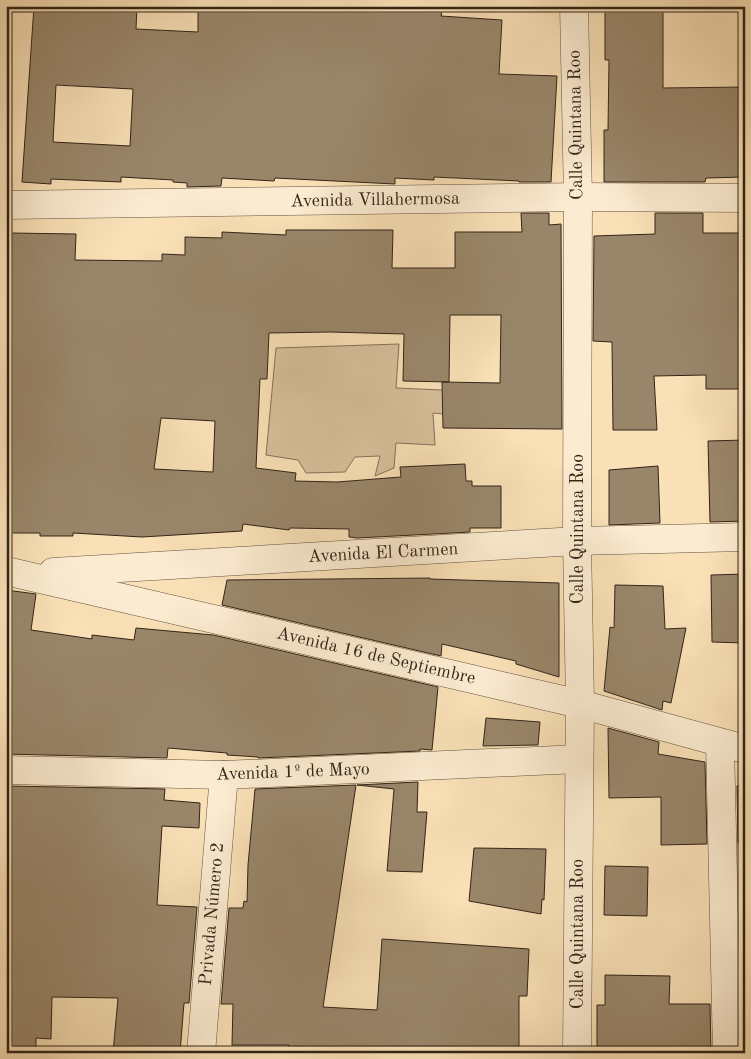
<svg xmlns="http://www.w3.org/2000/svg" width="751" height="1059" viewBox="0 0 751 1059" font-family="'Old Standard TT',serif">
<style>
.green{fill:#d7c09b;stroke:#84725a}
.building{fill:#99866a;stroke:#322418;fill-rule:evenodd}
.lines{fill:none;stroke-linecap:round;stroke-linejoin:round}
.street-casing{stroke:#645340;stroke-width:29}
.street{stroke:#fbebd0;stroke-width:28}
.labels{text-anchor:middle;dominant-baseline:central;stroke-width:5;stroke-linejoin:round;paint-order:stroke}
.street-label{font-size:18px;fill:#322418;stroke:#fbebd0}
</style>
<rect width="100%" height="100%" fill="#f9e0b6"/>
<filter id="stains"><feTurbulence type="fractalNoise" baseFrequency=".004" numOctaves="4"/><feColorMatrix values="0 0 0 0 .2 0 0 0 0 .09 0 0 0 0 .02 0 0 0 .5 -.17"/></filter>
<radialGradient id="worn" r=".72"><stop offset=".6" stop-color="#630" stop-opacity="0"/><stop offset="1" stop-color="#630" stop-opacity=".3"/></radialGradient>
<path class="green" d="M399,344L396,388L466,391L465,416L433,413L435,445L396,443L394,468L375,476L380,456L355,457L345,472L306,473L298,460L266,455L276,348Z"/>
<g class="building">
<path d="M34,6H137L136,29L198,32V6H443L441,16L502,20L499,74L557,76L551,182H519V181L434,177V180L395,178V184L275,178L274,181L222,178L221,186L187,187V183L173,182V180L121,177V182L51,179V184L22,182ZM56,85L133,89L130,146L53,142Z"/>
<path d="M605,6H663V88L745,87V177L706,178L705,182H604V130H608L609,60H605Z"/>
<path d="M521,213H549V225L561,224L562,429L443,428L442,382L500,383L501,315H450L449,382L403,381L404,334L330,332L269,333L267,379H260L256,468L296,473L295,481L337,482L401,477L400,467L465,464L466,481H472V486H501V528H470V532L357,538L349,537V529L290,528L289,530L243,524L242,531L142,537L73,533V536H40V533H6V331H11L12,233L76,234L75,260L162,261V254L185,255V237L222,238V232L286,235V230H393L392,268H455V232H522ZM161,418L215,421L213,472L154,469Z"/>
<path d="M655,213H703V233H745V389H706V375L654,376L657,430H613L612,342L593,341L594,236L655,234Z"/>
<path d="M745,440V521L710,522L708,441Z"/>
<path d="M658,466L660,523L609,525V470Z"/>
<path d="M745,574V643L712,642L711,575Z"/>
<path d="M430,578V579L559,583V677L516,664V661L442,644L441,656L222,605L227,580Z"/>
<path d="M615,585L663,586L665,629L686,628L671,703L663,701L662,710L604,691L610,627L614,628Z"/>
<path d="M6,590L36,594L31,630L92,639V635L134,640L136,628L213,635L438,687L432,750L420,749V751L258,758V757L227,755V753L168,748L167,758L6,754Z"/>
<path d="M486,718L540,722L538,745L483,746Z"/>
<path d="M608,728L659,742L658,754L705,762L707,844L661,845V797L609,798Z"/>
<path d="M418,782L417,812H427L422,872L387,871L394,789L357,785Z"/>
<path d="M356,785L323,1007L377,1010L382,939L529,949L527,996H519V1053H289V1045H232L233,1004H221L229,908H243L244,901L247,902L248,865L255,789Z"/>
<path d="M745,785V843H738L737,786Z"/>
<path d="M6,786L165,789L164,800L200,803L199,828L162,826L157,905L197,907L189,1003H184L180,1053H113L118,998L52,997L51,1039L36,1038V1053H6Z"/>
<path d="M474,848L546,849L544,900L542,899L541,914L469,901Z"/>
<path d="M605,866L648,867L647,916L604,915Z"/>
<path d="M605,975L670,976L669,1004H710L711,1053H597V1005H605Z"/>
<path d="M745,1003V1053H743L742,1004Z"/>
</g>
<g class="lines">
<g class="street-casing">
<g id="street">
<path d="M574,6L578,197L577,541L580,704L577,1053"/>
<path d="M6,205L578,197L745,198"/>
<path d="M6,571L580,704L745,749"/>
<path d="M53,572L577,541L745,537"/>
<path d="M720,743L727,1053"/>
<path d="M6,770L224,775L579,759"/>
<path d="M201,1053L224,775"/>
</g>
</g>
<use href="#street" class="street"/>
</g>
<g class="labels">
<g class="street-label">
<text transform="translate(576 125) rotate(-91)">Calle Quintana Roo</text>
<text transform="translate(375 200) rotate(-1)">Avenida Villahermosa</text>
<text transform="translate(578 529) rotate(-90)">Calle Quintana Roo</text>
<text transform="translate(383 553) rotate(-3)">Avenida El Carmen</text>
<text transform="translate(376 656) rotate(13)">Avenida 16 de Septiembre</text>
<text transform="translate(293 772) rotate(-2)">Avenida 1º de Mayo</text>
<text transform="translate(212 914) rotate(-85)">Privada Número 2</text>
<text transform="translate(578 934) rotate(-90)">Calle Quintana Roo</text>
</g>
</g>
<rect width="751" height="1059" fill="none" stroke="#f9e0b6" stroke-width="25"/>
<rect x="8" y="8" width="736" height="1044" fill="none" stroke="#322418" stroke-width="2.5"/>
<rect x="12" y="12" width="726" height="1034" fill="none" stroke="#322418"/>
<rect width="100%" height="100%" filter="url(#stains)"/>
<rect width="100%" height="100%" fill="url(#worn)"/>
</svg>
